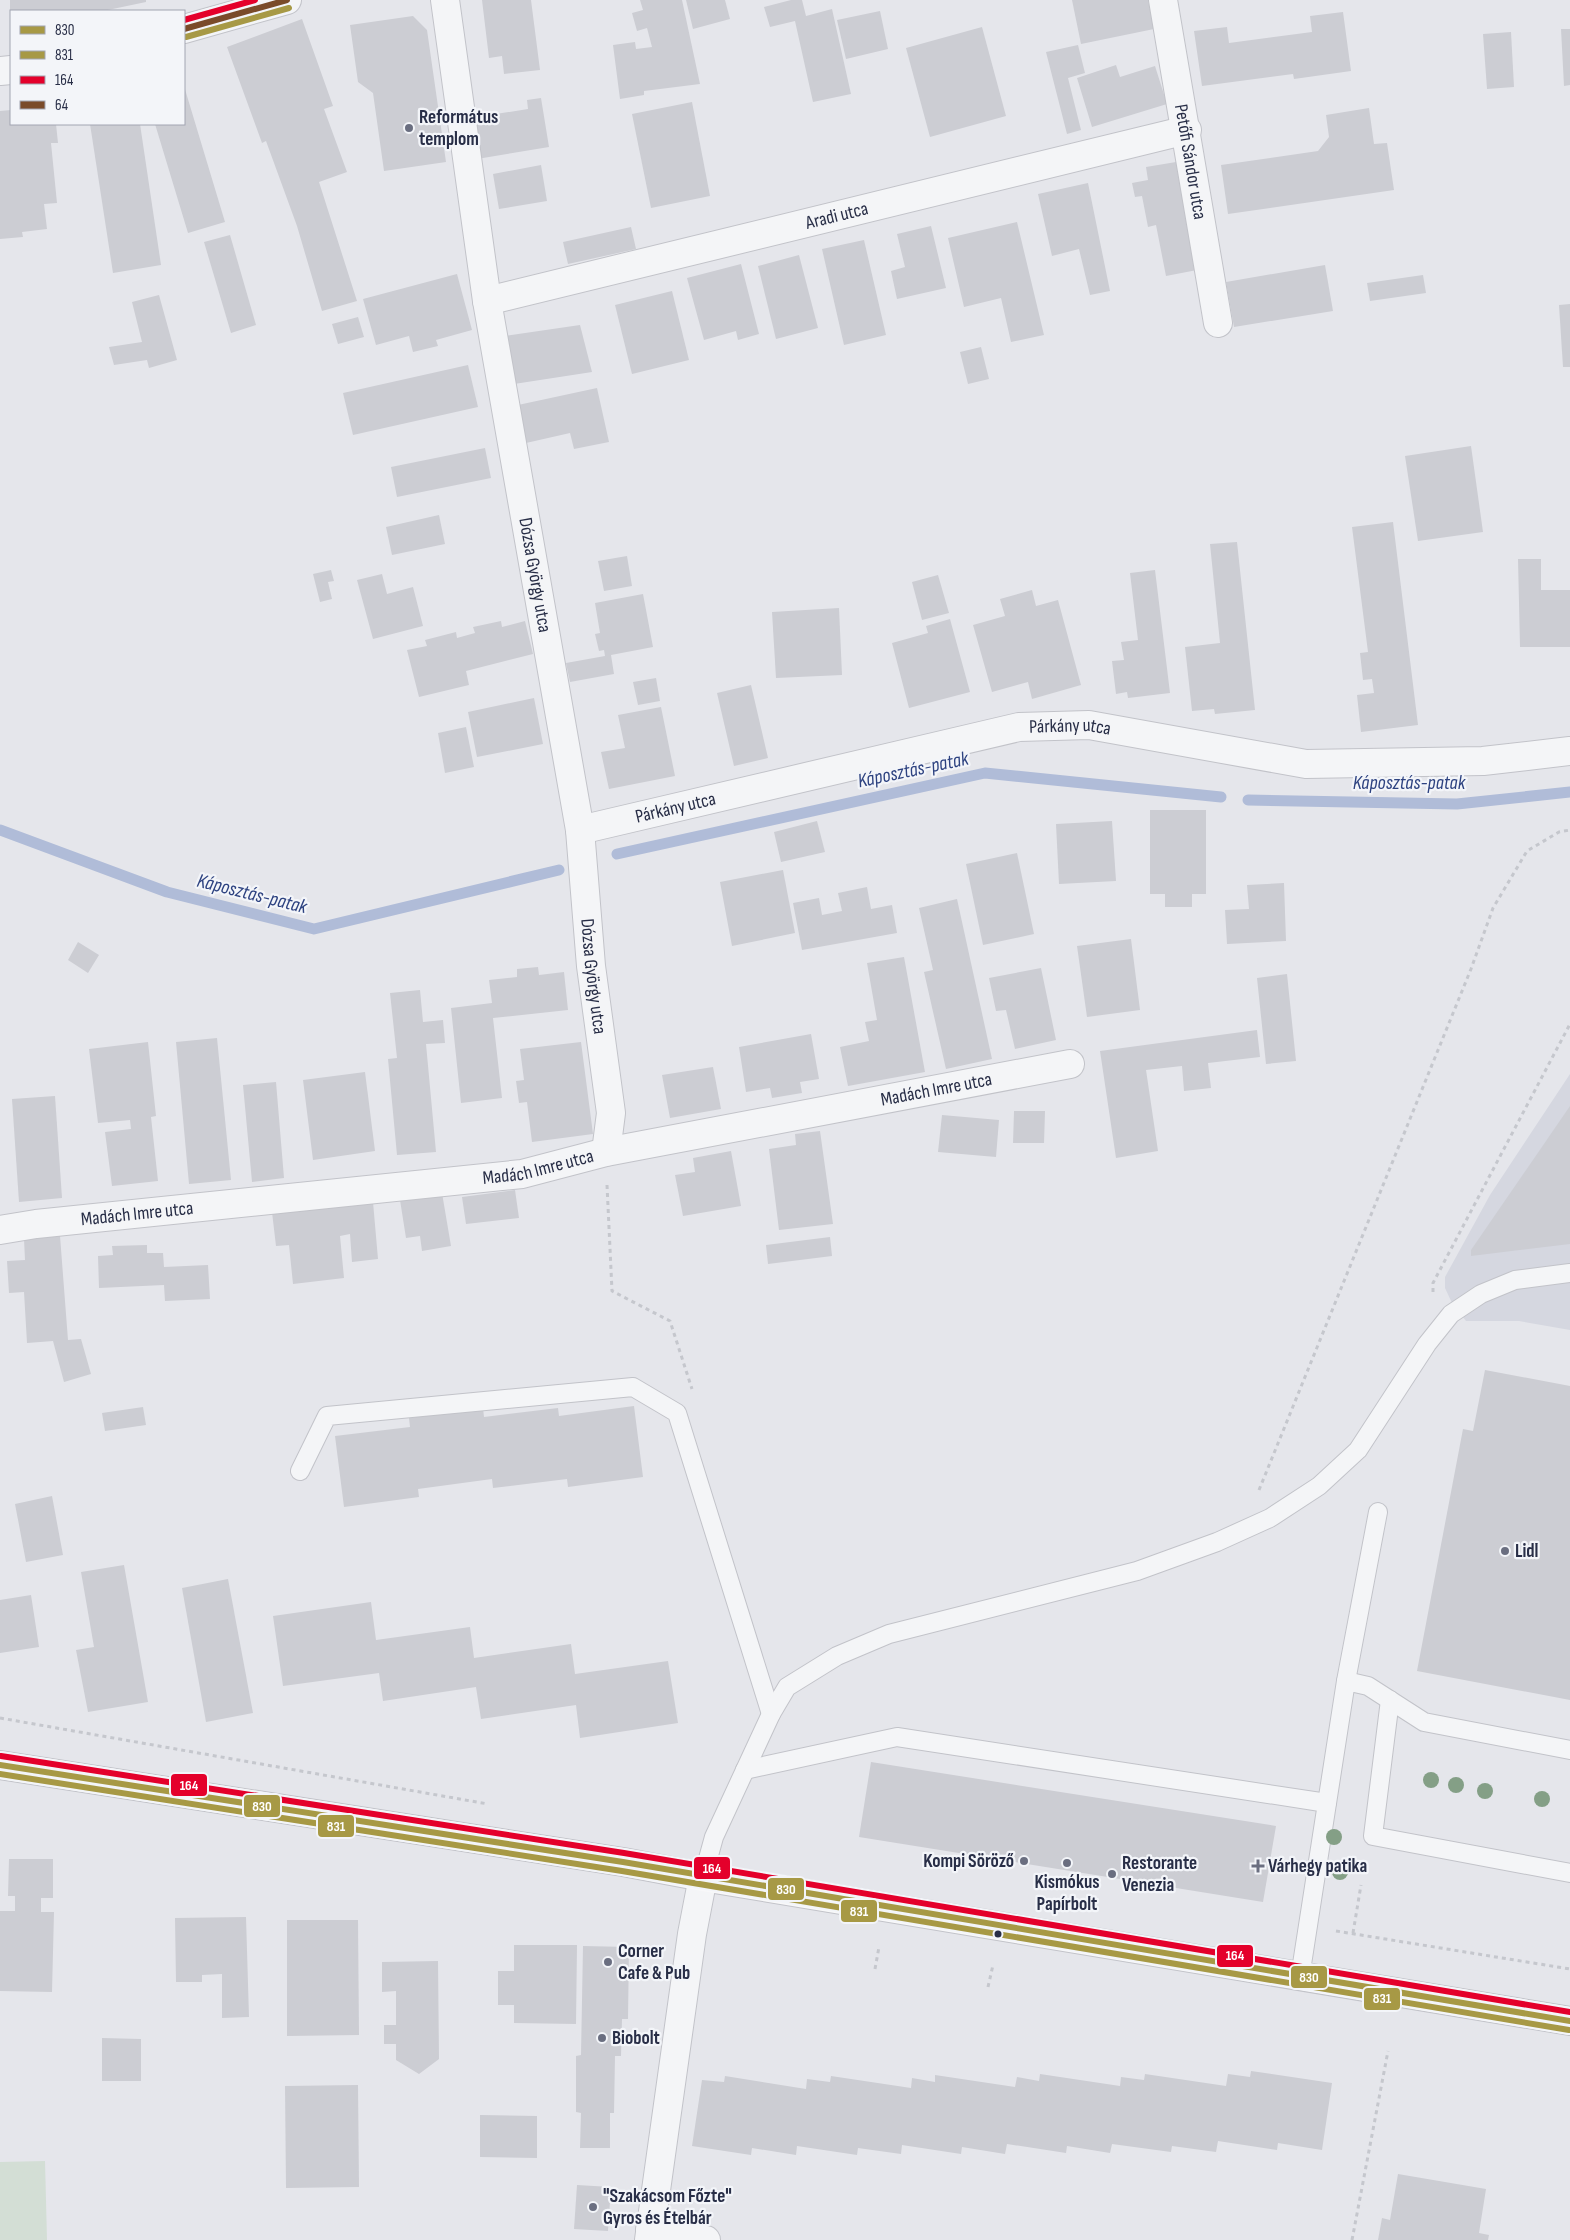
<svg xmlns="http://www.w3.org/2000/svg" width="1570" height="2240" viewBox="0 0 1570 2240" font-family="'Sofia Sans Condensed',sans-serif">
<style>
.built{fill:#d5d7e0}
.green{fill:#d3ded5}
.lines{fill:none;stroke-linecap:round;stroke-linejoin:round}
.stream{stroke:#b0bcd8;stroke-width:11}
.building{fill:#cccdd3}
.service-casing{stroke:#c2c3c9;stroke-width:20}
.minor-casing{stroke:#c2c3c9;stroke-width:30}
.secondary-casing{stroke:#c2c3c9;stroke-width:30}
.path{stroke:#c5c7cd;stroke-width:3;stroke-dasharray:4 4;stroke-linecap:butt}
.service{stroke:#f4f5f7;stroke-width:18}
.minor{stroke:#f4f5f7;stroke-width:28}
.secondary{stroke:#f8f8f9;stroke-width:28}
.bus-1-casing{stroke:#f3f5f9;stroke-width:10}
.bus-2-casing{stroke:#f3f5f9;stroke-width:10}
.bus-3-casing{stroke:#f3f5f9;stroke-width:10}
.bus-4-casing{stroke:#f3f5f9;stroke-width:10}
.bus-1{stroke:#a79945;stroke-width:6}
.bus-2{stroke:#a79945;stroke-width:6}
.bus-3{stroke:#e4002b;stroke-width:6}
.bus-4{stroke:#7a4b2a;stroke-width:6}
.tree{fill:#849f86}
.poi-dot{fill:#6a6e80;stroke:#f3f5f9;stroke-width:2}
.bus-dot{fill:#282e47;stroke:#f3f5f9;stroke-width:2}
.labels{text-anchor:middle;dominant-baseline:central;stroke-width:4.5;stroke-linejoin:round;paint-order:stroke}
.poi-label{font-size:19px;font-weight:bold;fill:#282e47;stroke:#f3f5f9;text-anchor:start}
.street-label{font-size:19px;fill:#282e47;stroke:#f3f5f9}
.water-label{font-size:20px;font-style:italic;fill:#2d4280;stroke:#f3f5f9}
.line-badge{stroke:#f3f5f9;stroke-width:2}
.badge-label{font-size:14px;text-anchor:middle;font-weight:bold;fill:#fff}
</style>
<rect width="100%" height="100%" fill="#e5e6eb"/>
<path class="built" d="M1570,1074V1330L1519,1321H1466L1452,1303L1445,1288V1277L1490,1195Z"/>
<path class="green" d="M45,2161L47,2240H0V2162Z"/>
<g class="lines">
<g class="stream">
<path d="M1248,800L1457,804L1570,792"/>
<path d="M0,830L167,892L314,929L559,870"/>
<path d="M617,854L985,773L1221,797"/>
</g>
</g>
<g class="building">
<path d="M10,0H146V2L103,11H10Z"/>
<path d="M482,0H531L540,70L504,74L502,56L489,58Z"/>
<path d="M640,0H682L700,84L644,91V95L620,99L613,45L635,42L636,49L652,47L647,28L637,31L632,13L643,10Z"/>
<path d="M686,0H725L730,19L693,29Z"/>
<path d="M791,0H802L806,16L832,9L851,94L813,102L795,21L770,27L764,7Z"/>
<path d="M1072,0H1148L1154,29L1081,44Z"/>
<path d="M880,11L888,49L846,59L837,20Z"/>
<path d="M1343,12L1351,71L1294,79L1293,74L1202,86L1194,31L1227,27L1229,43L1312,32L1310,16Z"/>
<path d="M413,16L427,30L446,162L384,171L373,93L358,82L350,25Z"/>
<path d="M302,19L333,106L324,109L347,172L319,182L357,301L322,311L297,226L266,141L262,143L227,47Z"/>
<path d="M982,27L1006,116L930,137L906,48Z"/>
<path d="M1561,29H1570V85L1564,86Z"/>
<path d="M1511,32L1514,87L1487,89L1483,34Z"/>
<path d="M1078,45L1085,73L1068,78L1081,130L1067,134L1046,52Z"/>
<path d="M1116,65L1120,77L1155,66L1167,104L1092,127L1077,78Z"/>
<path d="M184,86L225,222L188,233L155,124H184Z"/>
<path d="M541,98L549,147L471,160L464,119L528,109L527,100Z"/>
<path d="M692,102L710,196L651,208L632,114Z"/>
<path d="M1369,108L1374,144L1387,143L1394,190L1228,214L1221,165L1318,151L1329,137L1326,115Z"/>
<path d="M11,110V124H56L58,143H51L57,203L44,204L47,229L22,232L23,237L0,239V111Z"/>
<path d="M90,124H140L161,265L113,273Z"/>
<path d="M1176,162L1197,270L1166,276L1156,225L1148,227L1142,196L1135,197L1132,183L1148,180L1146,167Z"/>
<path d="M541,165L547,201L499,209L493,174Z"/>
<path d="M1088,183L1110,291L1090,295L1079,249L1052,256L1038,194Z"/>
<path d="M1017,222L1044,335L1011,342L1001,298L964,307L948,238Z"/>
<path d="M931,226L946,288L897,299L891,271L905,267L897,234Z"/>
<path d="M631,227L636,249L568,264L563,242Z"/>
<path d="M230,235L256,325L231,333L204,242Z"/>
<path d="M864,240L886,335L844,345L822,249Z"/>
<path d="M799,255L818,328L776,339L758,266Z"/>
<path d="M741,264L759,334L738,340L736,331L704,340L687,278Z"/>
<path d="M1325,265L1333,311L1234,327L1226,282Z"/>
<path d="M457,274L472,330L436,340L438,346L413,352L409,336L376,345L363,299Z"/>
<path d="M1423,275L1426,293L1370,301L1367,283Z"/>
<path d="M672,291L689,360L632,374L615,305Z"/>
<path d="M159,295L177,360L149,368L147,360L114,365L109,347L142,342L132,302Z"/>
<path d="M1570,304V367H1563L1559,305Z"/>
<path d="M358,317L364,337L338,344L332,324Z"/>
<path d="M580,325L592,372L514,384L504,336Z"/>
<path d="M981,347L989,379L968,384L960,352Z"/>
<path d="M468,365L478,407L353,435L343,393Z"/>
<path d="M597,388L609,442L574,449L570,433L526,443L518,405Z"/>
<path d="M1471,446L1483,532L1418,541L1405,456Z"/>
<path d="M485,448L491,478L397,497L391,467Z"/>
<path d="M439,515L445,544L392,555L386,527Z"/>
<path d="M1393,522L1418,725L1361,732L1357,695L1374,693L1372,679L1363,680L1360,653L1368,652L1352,527Z"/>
<path d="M1237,542L1255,710L1215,714L1214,709L1192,711L1185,647L1220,643L1210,544Z"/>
<path d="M627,556L632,586L604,591L598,561Z"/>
<path d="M1518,559H1541V590H1570V647H1520Z"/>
<path d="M331,570L334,581L328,582L332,599L320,602L313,574Z"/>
<path d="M1155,570L1170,693L1128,698L1127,692L1116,694L1112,661L1124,660L1121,642L1138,640L1130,573Z"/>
<path d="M382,574L387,594L413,587L423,626L373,639L357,580Z"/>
<path d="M938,575L949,613L922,620L912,582Z"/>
<path d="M1032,590L1036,606L1058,600L1081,685L1032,699L1028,682L992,692L973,625L1005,616L1000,599Z"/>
<path d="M643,594L653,647L611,655L614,674L570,682L566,663L605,656L604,650L599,651L595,634L600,633L595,603Z"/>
<path d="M839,608L842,675L776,678L772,612Z"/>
<path d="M950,619L970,692L909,708L892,643L928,633L926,626Z"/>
<path d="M501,621L502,627L525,621L533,654L466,671L469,685L419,697L407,650L427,646L425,640L456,632L457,638L475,633L473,627Z"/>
<path d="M656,678L660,701L638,705L633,682Z"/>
<path d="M751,685L768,758L734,766L717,693Z"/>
<path d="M534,698L543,744L477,757L468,712Z"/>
<path d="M661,707L675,776L609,789L601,752L625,748L618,715Z"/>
<path d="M466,727L474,767L445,773L438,733Z"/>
<path d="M1150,810H1206V894H1192V907H1165V894H1150Z"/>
<path d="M817,821L825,852L781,862L774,832Z"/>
<path d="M1112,821L1116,881L1059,884L1056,824Z"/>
<path d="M1017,853L1034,934L983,945L966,864Z"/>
<path d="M783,870L795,933L732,946L720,882Z"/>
<path d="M1284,883L1286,941L1227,944L1225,910L1249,909L1247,885Z"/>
<path d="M867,887L871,909L892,905L897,933L802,950L793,903L819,898L822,915L842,911L838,893Z"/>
<path d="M957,899L992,1059L946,1069L924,972L933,970L919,908Z"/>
<path d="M1131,939L1140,1010L1087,1017L1077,946Z"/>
<path d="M78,942L99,955L88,973L68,960Z"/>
<path d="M904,957L925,1072L848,1086L840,1047L869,1041L865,1022L877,1020L867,963Z"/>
<path d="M538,967L539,975L564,972L568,1010L493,1018L502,1098L461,1103L451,1008L492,1003L489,980L517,977V969Z"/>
<path d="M1041,968L1056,1040L1015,1049L1006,1010L996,1011L989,978Z"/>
<path d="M1287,974L1296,1061L1266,1064L1257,978Z"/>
<path d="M420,990L423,1022L443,1020L445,1043L426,1044L436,1152L397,1155L388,1059L397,1058L390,993Z"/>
<path d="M1257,1030L1260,1057L1208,1063L1211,1088L1184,1091L1182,1066L1146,1070L1158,1151L1116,1158L1100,1051Z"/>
<path d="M811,1034L819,1079L800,1082L802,1093L772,1098L770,1088L746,1092L739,1047Z"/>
<path d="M217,1038L231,1180L189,1184L176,1042Z"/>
<path d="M148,1042L156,1116L151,1117L158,1181L112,1186L105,1132L131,1129L130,1120L98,1123L89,1049Z"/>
<path d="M581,1042L593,1134L532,1142L527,1102L519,1103L516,1081L524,1080L520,1049Z"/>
<path d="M713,1067L721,1109L670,1118L662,1075Z"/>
<path d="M365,1072L375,1151L313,1160L303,1080Z"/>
<path d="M276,1082L284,1178L252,1182L243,1085Z"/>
<path d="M55,1096L62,1198L19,1202L12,1099Z"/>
<path d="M1570,1106V1244L1471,1256V1250Z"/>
<path d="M1014,1111H1045L1044,1143H1013Z"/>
<path d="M942,1115L999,1120L996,1157L938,1152Z"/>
<path d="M820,1131L833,1224L779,1230L769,1149L796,1145L795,1134Z"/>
<path d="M731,1151L741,1206L683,1216L675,1175L695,1172L693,1158Z"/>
<path d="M515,1190L519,1218L466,1224L462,1197Z"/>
<path d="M442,1193L451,1246L422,1251L420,1236L406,1238L400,1200Z"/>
<path d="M373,1202L378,1259L352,1262L350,1234L340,1236L344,1278L293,1284L289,1245L276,1246L272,1212Z"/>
<path d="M60,1236L68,1340L81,1339L91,1374L64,1382L53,1341L27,1343L24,1292L9,1293L7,1261L25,1260L24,1239Z"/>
<path d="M830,1237L832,1256L768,1264L766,1245Z"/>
<path d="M147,1245V1253H163L164,1267L208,1265L210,1299L165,1301L164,1285L99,1288L98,1256L113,1255L112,1246Z"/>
<path d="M1485,1370L1570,1386V1700L1417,1671L1463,1429L1473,1431Z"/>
<path d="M634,1406L643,1477L568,1487L567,1479L493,1488L492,1479L418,1489L419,1497L344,1507L335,1436L410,1427L409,1418L483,1408L484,1417L558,1408L559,1416Z"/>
<path d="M143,1407L146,1425L105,1431L102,1413Z"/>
<path d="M52,1496L63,1555L26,1562L15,1504Z"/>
<path d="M124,1565L148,1702L88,1712L76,1650L94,1647L81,1572Z"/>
<path d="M228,1579L253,1713L206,1722L182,1588Z"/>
<path d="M31,1595L39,1647L0,1653V1600Z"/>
<path d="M371,1602L376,1640L470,1627L474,1658L571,1644L575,1674L668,1661L678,1723L580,1738L576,1705L481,1719L476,1687L383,1701L379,1673L283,1686L273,1616Z"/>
<path d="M871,1762L1276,1826L1263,1902L859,1837Z"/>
<path d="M9,1859H53V1898H41V1912H54L52,1992L0,1991V1911H15V1896H8Z"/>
<path d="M246,1917L249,2017L222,2018V1974L202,1975V1982H176L175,1918Z"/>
<path d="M287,1920H358L359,2035L287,2036Z"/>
<path d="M514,1945H577L576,2024L514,2023V2005H498V1971H514Z"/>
<path d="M583,1946L629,1947L628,2019H622L621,2056H615L614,2113H610V2148H580L581,2113L576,2112V2056L581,2055Z"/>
<path d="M438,1961L439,2059L419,2074L396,2060V2044H384V2025H396V1991L382,1992V1962Z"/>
<path d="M102,2038L141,2039V2081H102Z"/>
<path d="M1251,2071L1332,2083L1322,2150L1278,2143L1277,2150L1218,2141L1216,2152L1172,2146L1171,2152L1112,2144L1110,2153L1067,2146L1066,2153L1007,2144L1005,2154L962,2147L961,2154L902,2145L901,2154L858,2148L857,2155L797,2146L796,2155L752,2148L751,2155L692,2146L702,2080L724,2082L725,2076L806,2089L807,2079L830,2082L831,2076L911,2088L912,2078L935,2082V2075L1015,2087L1017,2077L1039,2081L1040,2074L1120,2086L1121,2077L1144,2080L1145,2074L1226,2086L1228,2074L1250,2077Z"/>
<path d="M358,2085L359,2187L286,2188L285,2086Z"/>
<path d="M480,2115L537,2116V2158L480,2157Z"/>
<path d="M1398,2174L1486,2189L1479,2233L1489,2235L1488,2240H1378L1382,2218L1390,2220Z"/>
<path d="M577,2185L611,2187L608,2231L574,2229Z"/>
</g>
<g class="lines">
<g class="service-casing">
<g id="service">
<path d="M300,1471L327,1416L633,1387L677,1413L771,1714"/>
<path d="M1346,1681L1378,1512"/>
<path d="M1390,1700L1373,1836L1570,1873"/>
<path d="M745,1770L897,1737L1327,1803"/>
<path d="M703,1877L714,1837L771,1714L787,1687L837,1656L889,1634L1137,1571L1217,1542L1270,1518L1319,1486L1358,1450L1427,1344L1451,1314L1481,1294L1515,1280L1570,1273"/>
<path d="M1300,1977L1346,1681L1368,1686L1424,1722L1570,1750"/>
</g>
</g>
<g class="minor-casing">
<g id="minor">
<path id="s1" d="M445,0L487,301L580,830L591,966L611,1113L606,1152"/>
<path id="s2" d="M1163,0L1218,323"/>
<path d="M184,29L287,0"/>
<path d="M0,71L11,70"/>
<path id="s3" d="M487,301L1187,130"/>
<path id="s4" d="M580,830L1019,727L1089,725L1306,764L1483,761L1570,751"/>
<path id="s5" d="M0,1230L36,1224L522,1174L606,1152L1070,1064"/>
<path d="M650,2230L706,2240"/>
<path d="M649,2240L692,1934L703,1877"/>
</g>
</g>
<g class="secondary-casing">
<path id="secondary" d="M0,1765L623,1862L703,1877L1570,2021"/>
</g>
<g class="path">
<path d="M607,1185L612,1291L670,1321L692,1389"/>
<path d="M1433,1292V1283L1570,1024"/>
<path d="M1259,1490L1471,969L1493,908L1527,851L1559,832L1570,830"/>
<path d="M0,1718L488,1804"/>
<path d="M1336,1931L1570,1969"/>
<path d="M1353,1933L1361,1885"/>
<path d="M875,1969L879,1947"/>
<path d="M988,1987L993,1965"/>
<path d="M1352,2240L1388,2051"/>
</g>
<use href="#service" class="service"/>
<use href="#minor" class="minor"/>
<use href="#secondary" class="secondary"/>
<g class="bus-1-casing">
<path id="bus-1" d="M0,1765L623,1862L1570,2021"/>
</g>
<g class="bus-2-casing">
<g id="bus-2">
<path d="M186,37L289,8"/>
<path d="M0,1774L622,1871L1569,2030"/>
</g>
</g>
<g class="bus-3-casing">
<g id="bus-3">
<path d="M184,20L255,0"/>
<path d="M1,1756L624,1853L1570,2012"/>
</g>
</g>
<g class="bus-4-casing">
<path id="bus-4" d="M184,29L287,0"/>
</g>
<use href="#bus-1" class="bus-1"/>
<use href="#bus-2" class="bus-2"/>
<use href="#bus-3" class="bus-3"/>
<use href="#bus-4" class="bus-4"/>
</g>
<g class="tree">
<circle cx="1431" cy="1780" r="8"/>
<circle cx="1456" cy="1785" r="8"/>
<circle cx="1485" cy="1791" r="8"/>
<circle cx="1542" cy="1799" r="8"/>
<circle cx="1334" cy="1837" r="8"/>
<circle cx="1340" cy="1872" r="8"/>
</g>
<g class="poi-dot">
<circle cx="409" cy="128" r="5"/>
<circle cx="1505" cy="1551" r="5"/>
<circle cx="1024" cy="1861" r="5"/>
<circle cx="1067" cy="1863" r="5"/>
<path d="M1255.5 1858.5h5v5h5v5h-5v5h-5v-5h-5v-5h5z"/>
<circle cx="1112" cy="1874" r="5"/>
<circle cx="608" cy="1962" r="5"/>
<circle cx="602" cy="2038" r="5"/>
<circle cx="593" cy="2207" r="5"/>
</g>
<circle class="bus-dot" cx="998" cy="1934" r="4.5"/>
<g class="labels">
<g class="poi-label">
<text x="419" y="117">Református<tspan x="419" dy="22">templom</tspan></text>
<text x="1515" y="1551">Lidl</text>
<text x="1014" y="1861" text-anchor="end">Kompi Söröző</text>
<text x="1122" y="1863">Restorante<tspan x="1122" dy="22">Venezia</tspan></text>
<text x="1268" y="1866">Várhegy patika</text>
<text x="1067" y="1882" text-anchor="middle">Kismókus<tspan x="1067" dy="22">Papírbolt</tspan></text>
<text x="618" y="1951">Corner<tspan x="618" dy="22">Cafe &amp; Pub</tspan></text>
<text x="612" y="2038">Biobolt</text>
<text x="603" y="2196">"Szakácsom Főzte"<tspan x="603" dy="22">Gyros és Ételbár</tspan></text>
</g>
<g class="street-label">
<text stroke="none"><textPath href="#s2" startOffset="164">Petőfi Sándor utca</textPath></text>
<text stroke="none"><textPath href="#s3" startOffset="360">Aradi utca</textPath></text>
<text stroke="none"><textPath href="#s1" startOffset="582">Dózsa György utca</textPath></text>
<text stroke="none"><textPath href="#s4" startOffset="502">Párkány utca</textPath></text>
<text stroke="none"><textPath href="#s4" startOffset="98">Párkány utca</textPath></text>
<text stroke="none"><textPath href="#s1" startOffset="988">Dózsa György utca</textPath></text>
<text stroke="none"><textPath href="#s5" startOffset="948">Madách Imre utca</textPath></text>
<text stroke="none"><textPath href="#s5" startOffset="542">Madách Imre utca</textPath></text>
<text stroke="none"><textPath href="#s5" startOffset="138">Madách Imre utca</textPath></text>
</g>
<g class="water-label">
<text transform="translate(913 770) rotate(-12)">Káposztás-patak</text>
<text x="1409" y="783">Káposztás-patak</text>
<text transform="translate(252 894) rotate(14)">Káposztás-patak</text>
</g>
</g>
<g class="line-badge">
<rect x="170" y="1773" width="38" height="24" rx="5" fill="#e4002b"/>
<rect x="243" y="1794" width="38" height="24" rx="5" fill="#a79945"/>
<rect x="317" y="1814" width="38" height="24" rx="5" fill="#a79945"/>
<rect x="693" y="1856" width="38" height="24" rx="5" fill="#e4002b"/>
<rect x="767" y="1877" width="38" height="24" rx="5" fill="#a79945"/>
<rect x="840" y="1899" width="38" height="24" rx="5" fill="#a79945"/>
<rect x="1216" y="1944" width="38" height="24" rx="5" fill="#e4002b"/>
<rect x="1290" y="1965" width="38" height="24" rx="5" fill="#a79945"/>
<rect x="1363" y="1987" width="38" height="24" rx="5" fill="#a79945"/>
</g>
<g class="badge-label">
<text x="189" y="1790">164</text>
<text x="262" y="1811">830</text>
<text x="336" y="1831">831</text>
<text x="712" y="1873">164</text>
<text x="786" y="1894">830</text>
<text x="859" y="1916">831</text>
<text x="1235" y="1960">164</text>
<text x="1309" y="1982">830</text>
<text x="1382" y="2003">831</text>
</g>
<rect x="10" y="10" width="175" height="115" fill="#f3f5f9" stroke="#a2a5b2"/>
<rect x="20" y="26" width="25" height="8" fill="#a79945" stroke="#a2a5b2"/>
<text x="55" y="35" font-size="15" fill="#282e47">830</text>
<rect x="20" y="51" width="25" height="8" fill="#a79945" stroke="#a2a5b2"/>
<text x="55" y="60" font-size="15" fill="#282e47">831</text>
<rect x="20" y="76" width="25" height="8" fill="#e4002b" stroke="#a2a5b2"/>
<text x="55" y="85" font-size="15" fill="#282e47">164</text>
<rect x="20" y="101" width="25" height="8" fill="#7a4b2a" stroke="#a2a5b2"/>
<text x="55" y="110" font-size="15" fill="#282e47">64</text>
</svg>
